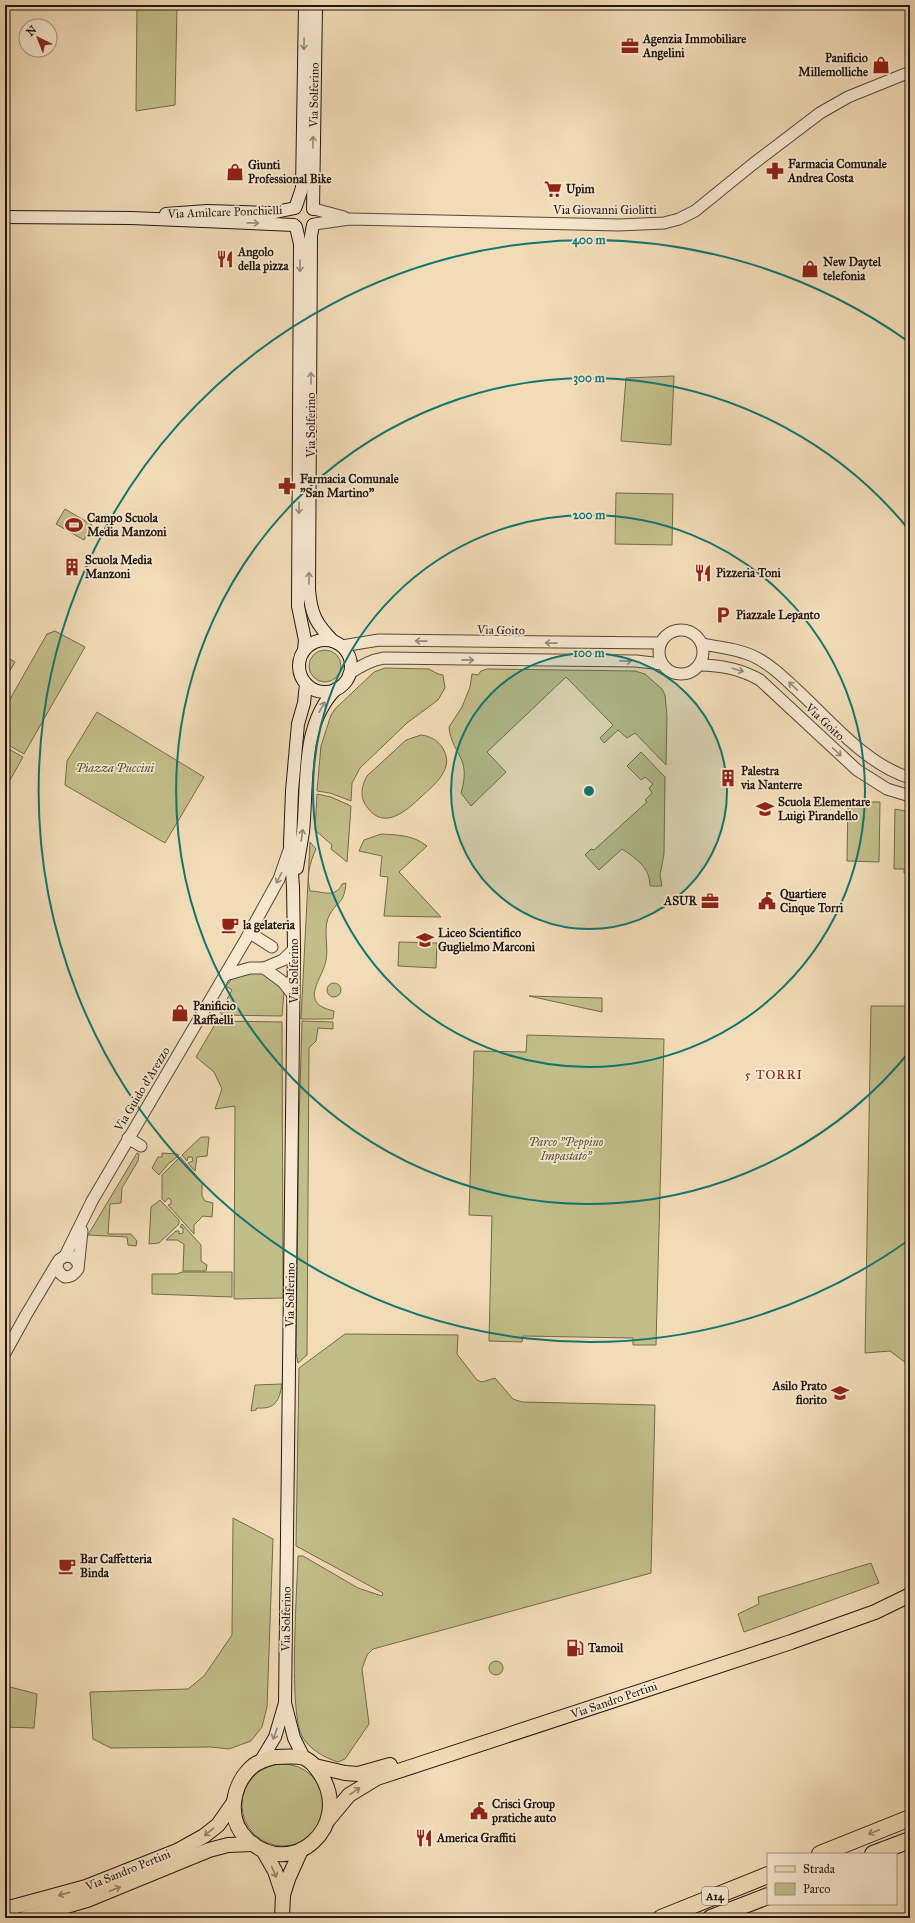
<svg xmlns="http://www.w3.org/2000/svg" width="915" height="1923" viewBox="0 0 915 1923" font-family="'IM FELL Great Primer',serif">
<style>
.green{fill:#c2be89;stroke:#726a4c}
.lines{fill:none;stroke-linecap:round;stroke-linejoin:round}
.tertiary-casing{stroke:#55483a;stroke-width:13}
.secondary-casing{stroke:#211710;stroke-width:14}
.primary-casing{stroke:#211710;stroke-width:16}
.motorway-casing{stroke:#211710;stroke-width:18}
.tertiary{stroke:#f7e8d0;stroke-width:11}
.secondary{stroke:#f7e8d0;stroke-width:12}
.primary{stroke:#f2dcb7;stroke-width:14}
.motorway{stroke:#f2dcb7;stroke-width:16}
.oneway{stroke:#978a7a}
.oneway2{stroke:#94836c}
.ring{fill:none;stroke:#0f766e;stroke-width:2}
.labels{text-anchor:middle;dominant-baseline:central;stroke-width:3.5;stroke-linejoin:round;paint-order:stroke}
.shield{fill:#f7e8d0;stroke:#61564a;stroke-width:1}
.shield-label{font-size:11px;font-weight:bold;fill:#211710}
.poi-label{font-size:12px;font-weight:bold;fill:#211710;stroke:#f7e8d0;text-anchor:start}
.street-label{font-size:12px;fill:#211710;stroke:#f7e8d0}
.park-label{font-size:12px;font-style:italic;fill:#59513a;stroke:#f7e8d0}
.neighbourhood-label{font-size:13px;letter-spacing:1px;fill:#7a1f14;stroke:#f7e8d0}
.centre{fill:#0f766e;stroke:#f7e8d0;stroke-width:2}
.ring-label{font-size:12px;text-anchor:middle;font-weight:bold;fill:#0f766e;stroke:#f7e8d0;stroke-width:3.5;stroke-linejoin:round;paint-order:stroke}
</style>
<rect width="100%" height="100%" fill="#f2dcb7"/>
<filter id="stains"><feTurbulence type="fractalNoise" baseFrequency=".005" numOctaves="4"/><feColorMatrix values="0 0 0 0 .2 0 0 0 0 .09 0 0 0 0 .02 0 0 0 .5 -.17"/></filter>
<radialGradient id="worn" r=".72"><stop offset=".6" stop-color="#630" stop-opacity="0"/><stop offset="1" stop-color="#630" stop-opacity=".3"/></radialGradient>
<g class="green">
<path d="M137,5H177L175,105L136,111Z"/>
<path d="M674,376L671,445L621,441L626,378Z"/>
<path d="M616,493L673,494L672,545L615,544Z"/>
<path d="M65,509L92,525L84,540L56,524Z"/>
<path d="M55,631L85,647L24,754L5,743V708L47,634Z"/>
<circle cx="325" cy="666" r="16"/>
<path d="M5,656L15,662L5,679Z"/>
<path d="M385,668L429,669L438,674L443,675L445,688L438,700L407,723L360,768L352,783L351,801L330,793L317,791L321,746L331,715L336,708L374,672Z"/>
<path d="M487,669L635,671L645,674L662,689L665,695L667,716L666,765L635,733L627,738L618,730L604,743L600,738L613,725L566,677L487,752L506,772L471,806L461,793C472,756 452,756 449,727L462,707L470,687L472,674L478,675L481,671Z"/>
<path d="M97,712L204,777L165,843L65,785L67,761Z"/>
<path d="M421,735C430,736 437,740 442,747C456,768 435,784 421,797C406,811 384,831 367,807C359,797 362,785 367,776L406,740Z"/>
<path d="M5,747L23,757L10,780L5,777Z"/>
<path d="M641,752L665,777L664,854L660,875L662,886H650C650,868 637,859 622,849L599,870L585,855L591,849L594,850L647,802L645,800L652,793L649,788L653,784L645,777L641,780L627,766Z"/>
<path d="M317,794L331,797L351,806L347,862L331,849L332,845L315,830Z"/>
<path d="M848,802H880L879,862L847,861Z"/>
<path d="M895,809L910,812V873H904V869H894Z"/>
<path d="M381,834C398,835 413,835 427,846L399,872L441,917L384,916L388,877L380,876L382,856L359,851L364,840Z"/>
<path d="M310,842L316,849C310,862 306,877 310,891C321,891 336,899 342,884L346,883C344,904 339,899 330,914C322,927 329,946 326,960C323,979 297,1003 334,1011L333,1019H301Z"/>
<path d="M399,942L437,943L436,968L398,966Z"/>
<path d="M255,970L270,974L284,992L282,1016L222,1015L220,1012L232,990L226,986L234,976Z"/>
<circle cx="334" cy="990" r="7"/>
<path d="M529,996L602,998V1012Z"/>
<path d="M871,1006H910V1366L890,1351L865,1353Z"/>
<path d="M217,1021L282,1022L283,1298L234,1299L235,1106L215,1109L222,1089L214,1072L196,1057Z"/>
<path d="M302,1021L333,1022V1029L318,1028L316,1041L309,1048L307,1355L298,1363L296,1353L299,1121Z"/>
<path d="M527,1035L664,1039L656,1345H633V1338L523,1336L522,1342L489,1341L492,1216L469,1215L474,1051L526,1052Z"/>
<path d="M201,1137H209L207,1156L197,1157L195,1171L188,1163L193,1161L192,1157H188L187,1161L182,1155Z"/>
<path d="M137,1153L139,1154L138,1161L122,1188L121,1203L110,1204L108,1234H131L137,1241L136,1246L128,1245L127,1237L88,1235Z"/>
<path d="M162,1153L177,1154L179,1155L171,1162H170L159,1175L152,1168L158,1157H162Z"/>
<path d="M180,1157L202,1182V1196L205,1201L213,1203L212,1217L203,1216L194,1225V1234L168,1205L171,1204V1200L168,1198L165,1202L162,1199V1175Z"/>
<path d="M160,1200L179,1220V1224L159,1243L149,1244L151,1207Z"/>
<path d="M182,1224L201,1245V1261L207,1265L206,1271H183L184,1244L177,1240H166L176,1231H179V1234L183,1233V1228L180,1227Z"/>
<path d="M182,1272H232V1297L152,1294V1274H177Z"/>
<path d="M345,1334L458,1335L457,1354L477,1380L482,1382L495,1378L513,1399L522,1402L655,1405L651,1573L373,1649L367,1655L362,1669L369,1724L345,1759L338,1762C325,1758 311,1750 303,1738C288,1715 297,1591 298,1556H303L358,1588L382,1596L383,1593L296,1546L299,1368Z"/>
<path d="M282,1384C279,1402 275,1409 257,1408L256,1410L251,1411L255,1385Z"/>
<path d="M233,1518L273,1539L267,1707L262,1727L251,1741L229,1749L211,1747L111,1748L93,1739L90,1692L188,1689L204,1676L232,1635Z"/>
<path d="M871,1563L879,1583L744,1632L738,1614L759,1604L758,1597Z"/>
<circle cx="496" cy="1668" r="7"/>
<path d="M6,1686L37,1694L34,1728L5,1727Z"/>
<circle cx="283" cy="1805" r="41"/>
</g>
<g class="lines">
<g class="tertiary-casing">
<g id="tertiary">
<path d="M314,209L344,217"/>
<path d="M314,224L350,219L619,225L664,223L679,219L695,211L753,164L820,113L848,97L910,72"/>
<circle cx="681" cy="652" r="22"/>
<path d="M702,644C719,647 739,649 755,657C771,665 783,677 796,689C830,720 865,764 910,778"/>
<path d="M342,646L379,640L660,643"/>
<path d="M699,665C722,665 741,669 760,680L857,770L887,789L910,796"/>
<path d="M349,674C360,666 371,660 384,658L636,661L662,664"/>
<path d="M250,933L272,947"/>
<path d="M264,968L283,982L294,996"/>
<path d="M225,975L250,968H264L283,960L294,949"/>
<path d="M128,1138L141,1146"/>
<path d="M65,1256L92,1201L246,939L279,879L289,850"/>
<path d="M78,1263L73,1257L65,1256L59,1260C55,1267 58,1273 65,1277C72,1277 75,1274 78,1269L82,1231"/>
<path d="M5,1353L26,1315L57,1263"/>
</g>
</g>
<g class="secondary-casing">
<g id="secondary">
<path d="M296,206L302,188L305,5"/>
<path d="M313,209L316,5"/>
<path d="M166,214L207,211L271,213L295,208"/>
<path d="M5,217L131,218L294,225"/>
<path d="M313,225L311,236L309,590C311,614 316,624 333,641"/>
<path d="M296,227L300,244L298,606L305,640L304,650"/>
<circle cx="325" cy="666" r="26"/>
<path d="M297,868C299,856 301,844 303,832C308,785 300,725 336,689"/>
<path d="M304,1758L294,1738L285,1703L294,949L293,887L290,844L292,791L298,724L304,703L306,684"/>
<path d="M260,1762L275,1737L285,1703"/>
</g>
</g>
<g class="primary-casing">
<g id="primary">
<path d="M274,1757C283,1757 296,1755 304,1758C312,1761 317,1769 321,1775C353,1826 292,1881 248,1840C225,1819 232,1783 254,1765C260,1761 267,1759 274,1757Z"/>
<path d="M315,1766L345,1773L358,1774L390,1765"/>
<path d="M329,1819L349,1795L377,1778L791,1642L875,1612L910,1595"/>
<path d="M263,1850L275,1871L283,1895"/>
<path d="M5,1909L86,1887L177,1851L204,1836L218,1825L234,1802"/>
<path d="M25,1918L87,1900L209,1850L228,1845L253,1844"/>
<path d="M282,1918L283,1895L288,1879L301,1850"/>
</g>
</g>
<g class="motorway-casing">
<g id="motorway">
<path d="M820,1854L910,1818"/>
<path d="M873,1854L910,1840"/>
<path d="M661,1918L768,1875"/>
<path d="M711,1918L768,1896"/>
</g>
</g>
<use href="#tertiary" class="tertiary"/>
<use href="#secondary" class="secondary"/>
<use href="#primary" class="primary"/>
<use href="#motorway" class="motorway"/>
</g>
<defs><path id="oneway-shaft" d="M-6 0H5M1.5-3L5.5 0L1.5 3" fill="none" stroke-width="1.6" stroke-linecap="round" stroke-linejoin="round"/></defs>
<g class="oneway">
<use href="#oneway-shaft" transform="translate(304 44) rotate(91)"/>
<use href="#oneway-shaft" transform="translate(313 142) rotate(-89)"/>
<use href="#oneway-shaft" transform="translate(253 223) rotate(1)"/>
<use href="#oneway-shaft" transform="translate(300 266) rotate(90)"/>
<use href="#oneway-shaft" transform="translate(311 378) rotate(-90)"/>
<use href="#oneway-shaft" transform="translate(299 508) rotate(91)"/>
<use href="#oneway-shaft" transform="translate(309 578) rotate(-90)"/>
<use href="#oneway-shaft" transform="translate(421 641) rotate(-179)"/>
<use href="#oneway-shaft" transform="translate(551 643) rotate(-179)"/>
<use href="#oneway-shaft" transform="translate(468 660) rotate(1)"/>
<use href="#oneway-shaft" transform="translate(626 661) rotate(1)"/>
<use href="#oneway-shaft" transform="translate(738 670) rotate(17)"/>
<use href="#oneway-shaft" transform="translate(793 686) rotate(-137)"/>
<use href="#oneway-shaft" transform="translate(322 707) rotate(-61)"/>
<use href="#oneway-shaft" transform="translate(837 752) rotate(43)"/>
<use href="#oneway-shaft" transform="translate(302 835) rotate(-82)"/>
<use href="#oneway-shaft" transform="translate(279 878) rotate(117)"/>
<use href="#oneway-shaft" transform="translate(275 1734) rotate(110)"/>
</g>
<g class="oneway2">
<use href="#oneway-shaft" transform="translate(355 1791) rotate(-35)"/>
<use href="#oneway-shaft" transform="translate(209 1832) rotate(140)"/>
<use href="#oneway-shaft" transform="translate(874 1832) rotate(158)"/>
<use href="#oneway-shaft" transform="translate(274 1872) rotate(67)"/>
<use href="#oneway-shaft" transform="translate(115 1889) rotate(-21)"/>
<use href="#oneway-shaft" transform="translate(64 1894) rotate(164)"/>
</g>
<circle cx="589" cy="791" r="138" fill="#0f766e" fill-opacity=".12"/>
<g class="ring">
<circle cx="589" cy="791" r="138"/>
<circle cx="589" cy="791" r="276"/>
<path d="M910 1051A413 413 0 1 1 910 531"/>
<path d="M909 1240A551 551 0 1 1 909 342"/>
</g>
<defs>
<g id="office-bare" transform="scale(1.38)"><path d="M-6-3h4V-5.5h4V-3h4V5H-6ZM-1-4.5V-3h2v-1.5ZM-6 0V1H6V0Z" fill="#8f2418" stroke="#f7e8d0" stroke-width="2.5" paint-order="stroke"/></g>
<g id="shop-bare" transform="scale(1.38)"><path d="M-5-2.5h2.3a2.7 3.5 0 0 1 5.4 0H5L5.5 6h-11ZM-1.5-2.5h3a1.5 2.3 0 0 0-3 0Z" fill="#8f2418" stroke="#f7e8d0" stroke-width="2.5" paint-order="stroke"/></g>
<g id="pharmacy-bare" transform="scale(1.38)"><path d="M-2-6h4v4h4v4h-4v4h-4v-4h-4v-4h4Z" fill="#8f2418" stroke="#f7e8d0" stroke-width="2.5" paint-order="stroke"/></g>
<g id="supermarket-bare" transform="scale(1.38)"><path d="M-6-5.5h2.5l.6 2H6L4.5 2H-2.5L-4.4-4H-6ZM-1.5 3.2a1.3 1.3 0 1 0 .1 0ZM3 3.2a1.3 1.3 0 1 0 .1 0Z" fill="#8f2418" stroke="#f7e8d0" stroke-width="2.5" paint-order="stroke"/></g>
<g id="restaurant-bare" transform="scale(1.38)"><path d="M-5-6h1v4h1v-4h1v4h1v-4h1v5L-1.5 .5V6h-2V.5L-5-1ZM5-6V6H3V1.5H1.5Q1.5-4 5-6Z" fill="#8f2418" stroke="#f7e8d0" stroke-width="2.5" paint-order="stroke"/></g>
<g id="stadium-bare" transform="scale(1.38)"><path d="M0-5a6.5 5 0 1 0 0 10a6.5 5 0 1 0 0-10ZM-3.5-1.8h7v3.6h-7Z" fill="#8f2418" stroke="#f7e8d0" stroke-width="2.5" paint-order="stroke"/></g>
<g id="building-bare" transform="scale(1.38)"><path d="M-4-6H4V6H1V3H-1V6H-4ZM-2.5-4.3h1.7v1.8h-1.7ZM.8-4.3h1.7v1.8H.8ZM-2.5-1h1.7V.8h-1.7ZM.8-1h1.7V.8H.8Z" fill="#8f2418" stroke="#f7e8d0" stroke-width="2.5" paint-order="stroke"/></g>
<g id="parking-bare" transform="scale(1.38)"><path d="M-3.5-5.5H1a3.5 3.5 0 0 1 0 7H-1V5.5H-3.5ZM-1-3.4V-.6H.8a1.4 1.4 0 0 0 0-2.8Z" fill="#8f2418" stroke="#f7e8d0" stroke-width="2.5" paint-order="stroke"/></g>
<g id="school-bare" transform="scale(1.38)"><path d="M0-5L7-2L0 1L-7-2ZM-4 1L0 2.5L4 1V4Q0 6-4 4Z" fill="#8f2418" stroke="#f7e8d0" stroke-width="2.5" paint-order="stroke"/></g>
<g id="civic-bare" transform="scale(1.38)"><path d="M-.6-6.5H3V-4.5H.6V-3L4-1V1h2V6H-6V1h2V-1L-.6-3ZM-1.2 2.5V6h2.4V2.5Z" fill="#8f2418" stroke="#f7e8d0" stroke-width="2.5" paint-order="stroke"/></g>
<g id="cafe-bare" transform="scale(1.38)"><path d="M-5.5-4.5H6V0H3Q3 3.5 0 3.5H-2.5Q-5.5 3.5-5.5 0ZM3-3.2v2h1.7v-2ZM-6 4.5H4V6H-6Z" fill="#8f2418" stroke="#f7e8d0" stroke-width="2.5" paint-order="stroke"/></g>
<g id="fuel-bare" transform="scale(1.38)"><path d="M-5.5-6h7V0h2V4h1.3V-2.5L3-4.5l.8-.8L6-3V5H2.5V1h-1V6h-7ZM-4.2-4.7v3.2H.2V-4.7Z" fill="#8f2418" stroke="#f7e8d0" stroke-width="2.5" paint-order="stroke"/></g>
</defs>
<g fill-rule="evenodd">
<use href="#office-bare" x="630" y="46"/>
<use href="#shop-bare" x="881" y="65"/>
<use href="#pharmacy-bare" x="775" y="171"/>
<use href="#shop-bare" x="235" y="172"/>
<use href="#supermarket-bare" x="553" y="189"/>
<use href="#restaurant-bare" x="225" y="259"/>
<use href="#shop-bare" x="810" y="269"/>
<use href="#pharmacy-bare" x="287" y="486"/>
<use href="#stadium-bare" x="74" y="525"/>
<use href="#building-bare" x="72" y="567"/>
<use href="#restaurant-bare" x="703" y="573"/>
<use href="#parking-bare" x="723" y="615"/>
<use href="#building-bare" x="728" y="778"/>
<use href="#school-bare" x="765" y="809"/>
<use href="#office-bare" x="710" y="901"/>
<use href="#civic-bare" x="767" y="901"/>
<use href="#cafe-bare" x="230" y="925"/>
<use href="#school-bare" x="425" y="940"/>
<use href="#shop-bare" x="180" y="1013"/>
<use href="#school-bare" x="840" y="1393"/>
<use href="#cafe-bare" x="67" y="1566"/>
<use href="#fuel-bare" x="575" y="1648"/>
<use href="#civic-bare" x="479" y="1811"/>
<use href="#restaurant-bare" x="424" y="1838"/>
</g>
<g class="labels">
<rect class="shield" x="702" y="1887" width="26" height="18" rx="3"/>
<g class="shield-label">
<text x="715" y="1896">A14</text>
</g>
<g class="poi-label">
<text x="643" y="39">Agenzia Immobiliare<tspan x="643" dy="14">Angelini</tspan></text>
<text x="868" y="58" text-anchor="end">Panificio<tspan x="868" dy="14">Millemolliche</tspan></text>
<text x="788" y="164">Farmacia Comunale<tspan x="788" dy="14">Andrea Costa</tspan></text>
<text x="248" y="165">Giunti<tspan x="248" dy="14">Professional Bike</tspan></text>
<text x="566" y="189">Upim</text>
<text x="238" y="252">Angolo<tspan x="238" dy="14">della pizza</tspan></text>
<text x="823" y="262">New Daytel<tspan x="823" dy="14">telefonia</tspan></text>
<text x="300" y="479">Farmacia Comunale<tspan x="300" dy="14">"San Martino"</tspan></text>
<text x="87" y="518">Campo Scuola<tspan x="87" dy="14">Media Manzoni</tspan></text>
<text x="85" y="560">Scuola Media<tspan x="85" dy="14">Manzoni</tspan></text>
<text x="716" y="573">Pizzeria Toni</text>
<text x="736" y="615">Piazzale Lepanto</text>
<text x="741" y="771">Palestra<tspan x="741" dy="14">via Nanterre</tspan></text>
<text x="778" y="802">Scuola Elementare<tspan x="778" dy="14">Luigi Pirandello</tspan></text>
<text x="780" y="894">Quartiere<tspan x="780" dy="14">Cinque Torri</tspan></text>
<text x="697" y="901" text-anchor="end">ASUR</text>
<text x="243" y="925">la gelateria</text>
<text x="438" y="933">Liceo Scientifico<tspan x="438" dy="14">Guglielmo Marconi</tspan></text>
<text x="193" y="1006">Panificio<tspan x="193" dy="14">Raffaelli</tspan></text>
<text x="827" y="1386" text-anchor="end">Asilo Prato<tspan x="827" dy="14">fiorito</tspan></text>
<text x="80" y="1559">Bar Caffetteria<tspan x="80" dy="14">Binda</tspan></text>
<text x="588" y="1648">Tamoil</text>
<text x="492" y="1804">Crisci Group<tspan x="492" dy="14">pratiche auto</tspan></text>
<text x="437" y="1838">America Graffiti</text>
</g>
<g class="street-label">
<text transform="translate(314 95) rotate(-89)">Via Solferino</text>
<text x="605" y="210">Via Giovanni Giolitti</text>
<text transform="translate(225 212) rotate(-2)">Via Amilcare Ponchielli</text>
<text transform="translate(311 425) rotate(-90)">Via Solferino</text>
<text transform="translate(501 630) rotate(1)">Via Goito</text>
<text transform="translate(825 722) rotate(43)">Via Goito</text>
<text transform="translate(294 971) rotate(-90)">Via Solferino</text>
<text transform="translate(142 1089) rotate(-59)">Via Guido d'Arezzo</text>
<text transform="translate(290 1295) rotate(-89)">Via Solferino</text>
<text transform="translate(286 1619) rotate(-89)">Via Solferino</text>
<text transform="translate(614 1700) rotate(-19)">Via Sandro Pertini</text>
<text transform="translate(128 1870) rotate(-22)">Via Sandro Pertini</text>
</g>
<g class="park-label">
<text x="115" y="768">Piazza Puccini</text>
<text x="566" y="1142">Parco "Peppino<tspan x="566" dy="14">Impastato"</tspan></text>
</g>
<g class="neighbourhood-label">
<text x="774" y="1075">5 TORRI</text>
</g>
</g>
<circle cx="589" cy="791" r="6" class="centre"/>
<g class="ring-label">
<text x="589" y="244">400 m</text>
<text x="589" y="382">300 m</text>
<text x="589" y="519">200 m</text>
<text x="589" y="657">100 m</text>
</g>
<rect width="915" height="1923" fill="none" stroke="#f2dcb7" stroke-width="20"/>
<rect x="6" y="6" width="903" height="1911" fill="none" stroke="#211710" stroke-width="2"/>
<rect x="10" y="10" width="895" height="1903" fill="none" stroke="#211710"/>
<rect x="767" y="1853" width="130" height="52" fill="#f7e8d0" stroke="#a19483"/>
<rect x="775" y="1866" width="20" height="6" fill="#f2dcb7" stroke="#a19483"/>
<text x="803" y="1873" font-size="12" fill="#211710">Strada</text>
<rect x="775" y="1883" width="20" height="12" fill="#c2be89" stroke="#a19483"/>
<text x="803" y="1893" font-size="12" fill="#211710">Parco</text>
<g transform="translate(38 38) rotate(317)"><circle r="19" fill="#f7e8d0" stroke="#a19483"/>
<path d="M0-3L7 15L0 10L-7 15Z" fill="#8f2418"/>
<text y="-6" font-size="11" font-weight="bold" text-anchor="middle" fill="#211710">N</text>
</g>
<rect width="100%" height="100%" filter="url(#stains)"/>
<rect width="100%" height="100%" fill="url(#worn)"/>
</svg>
